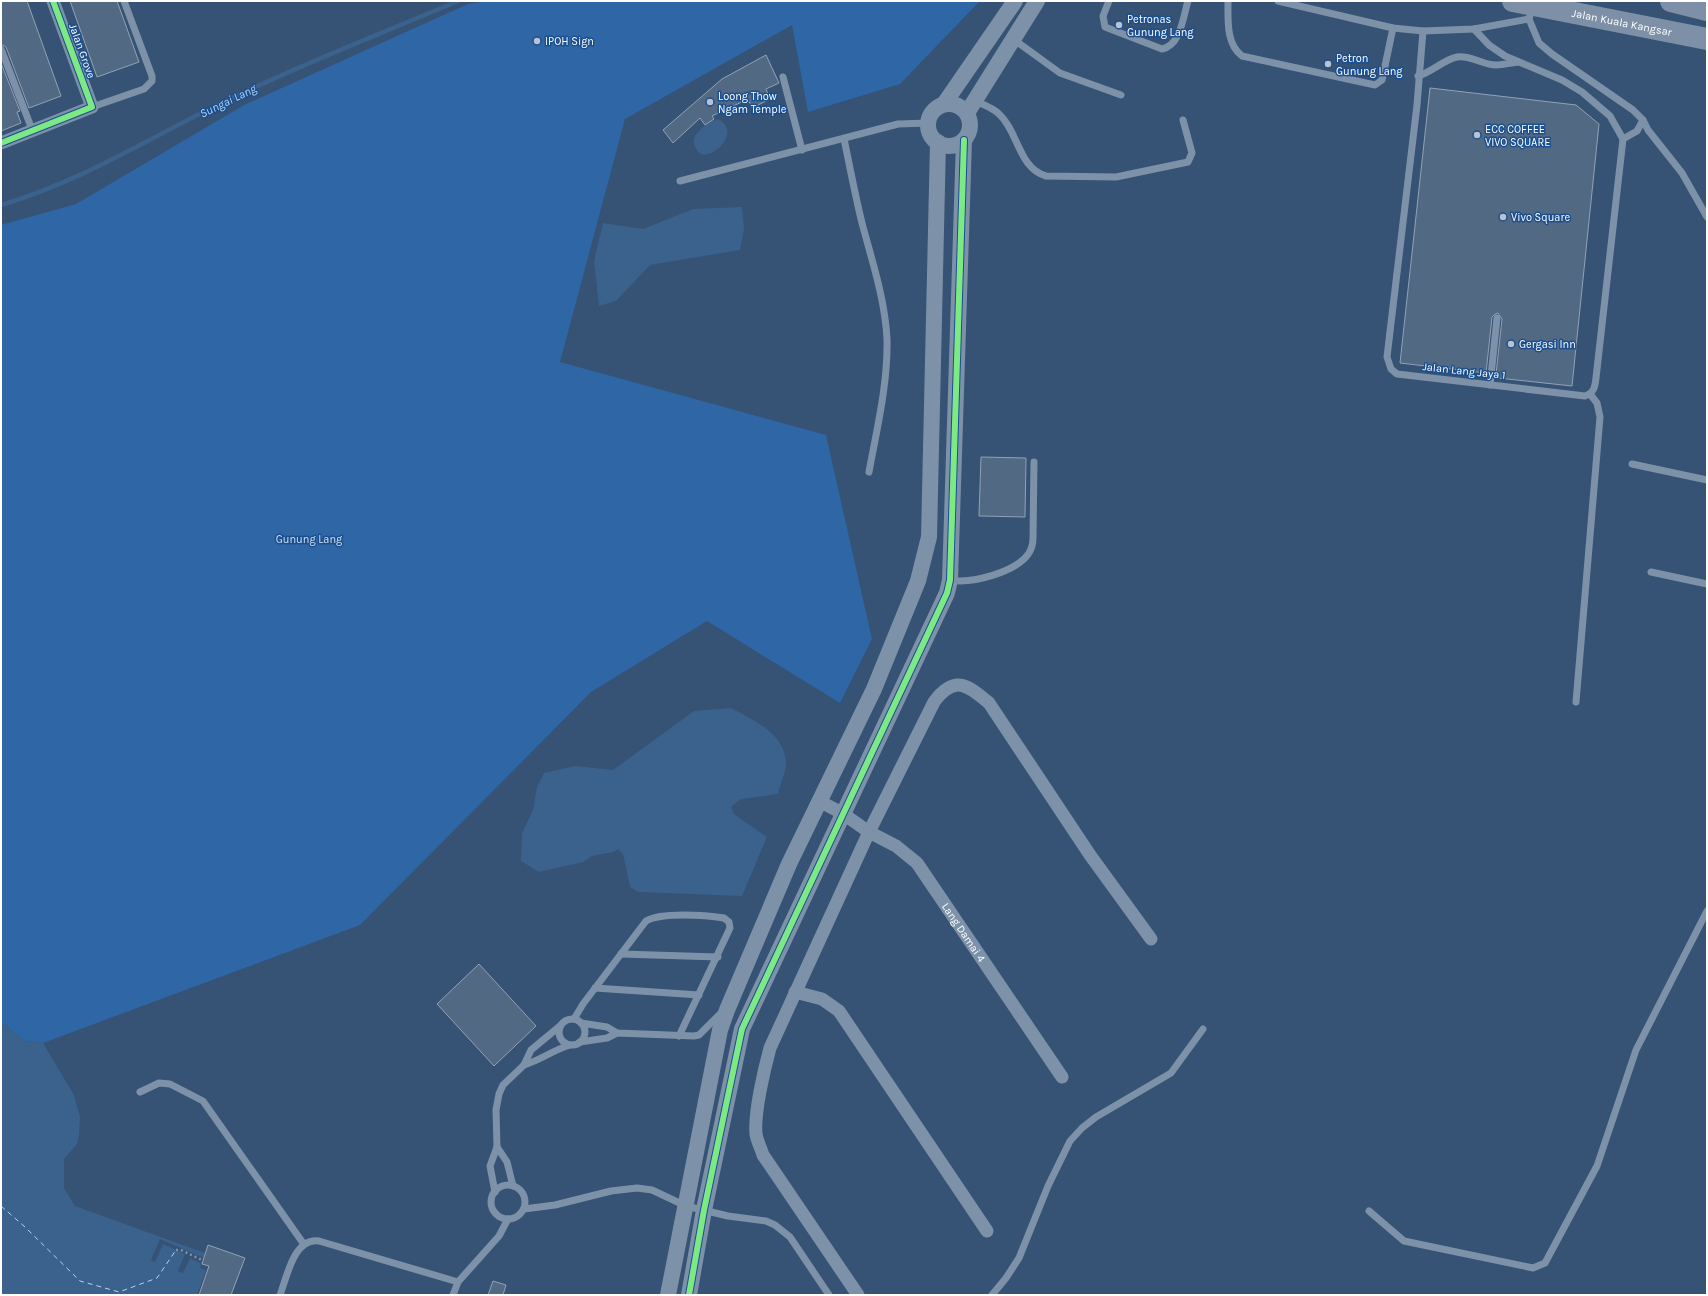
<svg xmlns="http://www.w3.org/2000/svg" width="1708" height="1296" viewBox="0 0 1708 1296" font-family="Karla,sans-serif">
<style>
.green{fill:#2f66a5}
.water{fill:#3b618d}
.pier{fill:#365274}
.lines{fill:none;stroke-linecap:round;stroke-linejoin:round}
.stream{stroke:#3b618d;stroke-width:4.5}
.ferry{stroke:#b5d3f5;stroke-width:1;stroke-dasharray:5 4;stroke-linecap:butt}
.building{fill:#526984;stroke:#92a2b6}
.path{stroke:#7d92a8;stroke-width:2.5;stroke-dasharray:2 3;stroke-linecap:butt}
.service{stroke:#7d92a8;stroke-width:7}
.minor{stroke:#7d92a8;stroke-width:13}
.tertiary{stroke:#7d92a8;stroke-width:16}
.trunk{stroke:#7e90a7;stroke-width:22}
.cycleway-casing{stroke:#1b4f8f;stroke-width:8}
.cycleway{stroke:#7ce984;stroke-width:6}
.poi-dot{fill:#b9c2ce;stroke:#1b4f8f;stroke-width:1.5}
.labels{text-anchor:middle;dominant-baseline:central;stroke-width:3;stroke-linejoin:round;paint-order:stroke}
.poi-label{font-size:11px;fill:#fff;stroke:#1b4f8f;text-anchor:start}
.street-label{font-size:11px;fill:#fff;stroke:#1b4f8f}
.park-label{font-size:11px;fill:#cfe3fa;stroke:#1b4f8f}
.water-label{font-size:12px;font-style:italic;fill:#b5d3f5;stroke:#1b4f8f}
</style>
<rect width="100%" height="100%" fill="#365274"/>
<path class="green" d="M488,1H980L900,84L808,112L792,25L625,119L560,362L826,435L872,639L840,703L707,621L591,692L360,925L43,1043L25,1041L1,1022V225L76,204L244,105L468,4Z"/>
<g class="water">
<path d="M718,119C742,131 714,159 701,154C699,153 696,149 695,147C689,134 708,122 718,119Z"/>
<path d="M742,207L744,229L740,250L650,265L616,301L599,306L594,261L603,223L643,229L693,209Z"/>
<path d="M731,708C753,720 783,732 786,761C787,770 780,785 778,794L741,799L731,807L734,814L767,837L742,896L638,892L630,887L623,854L618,849L613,852L592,856L583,862L539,872L521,861L522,833L533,810L537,787L544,773L575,766L613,770L694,711Z"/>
<path d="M1,1022L25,1041L43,1043L74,1095L80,1117L79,1135L77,1144L64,1159V1188L75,1206L205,1253L200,1268L206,1270L197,1295H1Z"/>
</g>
<path class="pier" d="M160,1239L204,1258L202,1264L190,1258L183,1273L178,1271L185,1254L163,1244L155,1262L151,1260Z"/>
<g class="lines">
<path class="stream" d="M1,205C84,181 157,133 234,97C307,62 383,33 458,1"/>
<path class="ferry" d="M1,1206L25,1227L80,1281L119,1292L157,1278L176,1250"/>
</g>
<g class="building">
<path d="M1,1H27L61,96L29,108L6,47L1,44Z"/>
<path d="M70,1H117L139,62L97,77Z"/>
<path d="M766,55L779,83L766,89L770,99L752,108L748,99L712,116L714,119L705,125L700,118L673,143L663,130L722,79Z"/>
<path d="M1,63L20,111L17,112L21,123L1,131Z"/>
<path d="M1430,88L1576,105L1599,124L1572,386L1498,378L1499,375L1496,374L1502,319L1498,313L1495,314L1492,317L1486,373L1400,363Z"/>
<path d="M981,457L1026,458L1025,517L979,516Z"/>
<path d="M479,964L536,1026L494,1066L437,1004Z"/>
<path d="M208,1245L245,1258L231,1295H199L209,1266L202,1264Z"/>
<path d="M493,1281L506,1285L503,1295H488Z"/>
</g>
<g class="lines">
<path class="path" d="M176,1250H181L202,1260"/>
<g class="service">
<path d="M1109,1L1103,16L1105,27L1162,49C1181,45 1183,17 1188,1"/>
<path d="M1228,1C1228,20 1226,44 1242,56L1375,85L1382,80L1393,28"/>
<path d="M1278,1L1393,28L1423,31L1474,29L1529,19"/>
<path d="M1532,8L1529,19L1539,43L1552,54L1633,110L1643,120L1648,130L1682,173L1707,217"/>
<path d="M1474,29L1489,45L1505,56L1562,80L1582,92L1610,116L1623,139"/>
<path d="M1423,31L1417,105L1387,357L1391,369L1397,374L1585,396C1594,393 1595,387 1596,378L1623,139L1637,131L1643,120"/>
<path d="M1013,39L1060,73L1121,95"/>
<path d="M1,49L33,132"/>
<path d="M1418,76C1432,72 1443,60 1457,57C1471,55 1483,65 1496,65C1503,65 1511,63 1518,62"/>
<path d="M783,77L802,150"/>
<path d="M975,101C982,104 993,108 999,114C1018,131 1019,169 1046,176L1116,177L1188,162L1192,153L1183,120"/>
<path d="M92,107L144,89L152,81V76L124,1"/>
<path d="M844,139C850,167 855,195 862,223C872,261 885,299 887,339C888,384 877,428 869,472"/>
<path d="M680,181L898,124L929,123"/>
<path d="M1490,385L1497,318"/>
<path d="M1632,464L1707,480"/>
<path d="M1651,572L1707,584"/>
<path d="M950,580C972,584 1017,572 1029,553C1032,548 1033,544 1033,538L1034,462"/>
<path d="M1576,702L1600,417L1597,403L1590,394"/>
<path d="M621,954L718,957"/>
<path d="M595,988L699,995"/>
<circle cx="572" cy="1032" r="13"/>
<path d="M574,1019L583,1004L646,921C661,912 706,915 724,918L729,922L730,928L679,1036"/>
<path d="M581,1023L607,1027L617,1033L694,1036L699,1035L723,1011"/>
<path d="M580,1042L607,1038L617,1033"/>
<path d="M524,1065C541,1060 553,1050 570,1045"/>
<path d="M140,1092L159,1083L170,1084L203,1101L303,1243"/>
<path d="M497,1147L507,1162L513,1186"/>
<circle cx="508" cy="1202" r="17"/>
<path d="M495,1192L490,1166L497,1147L496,1110L499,1094L503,1085L524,1065L531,1050L560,1026"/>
<path d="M524,1209L555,1205L611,1191L637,1188L652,1190L686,1206L728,1216L766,1221L775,1225L790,1237L829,1295"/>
<path d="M1369,1211L1404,1241L1533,1268L1545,1263L1597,1166L1636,1050L1707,911"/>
<path d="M280,1295C287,1277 294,1237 319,1241L458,1282"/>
<path d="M453,1295L458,1282L499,1236L508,1219"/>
<path d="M992,1295L1006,1278L1019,1258L1048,1186L1070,1141L1082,1128L1096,1117L1171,1073L1203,1029"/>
</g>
<g class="minor">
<path d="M1,143L92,107L53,1"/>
<path id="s1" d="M819,801L842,813L869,832L896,846L917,863L1062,1077"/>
<path d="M795,992L822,999L839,1011L987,1231"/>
<path d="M858,1295L763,1155C761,1148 757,1141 756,1134C754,1113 764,1070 770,1048L869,832L934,702C954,675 967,684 989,703L1090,855L1151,939"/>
</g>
<g class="tertiary">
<path d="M944,104L1015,1"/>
<circle cx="949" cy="125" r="21"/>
<path d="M967,113L1037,1"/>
<path d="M668,1295L720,1030L727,1010L789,864L874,689L918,581L929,537L938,142"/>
<path d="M689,1295L704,1210L742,1029L947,593L950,580L964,140"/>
</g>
<g class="trunk">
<path id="s2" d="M1513,1L1707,39"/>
<path d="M1671,1L1707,10"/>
</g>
<g class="cycleway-casing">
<g id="cycleway">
<path d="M1,143L92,107L53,1"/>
<path d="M689,1295L704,1210L742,1029L947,593L950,580L964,140"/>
</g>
</g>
<use href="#cycleway" class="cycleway"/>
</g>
<g class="poi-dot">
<circle cx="1119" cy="25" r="4"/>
<circle cx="537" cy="41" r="4"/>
<circle cx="1328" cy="64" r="4"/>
<circle cx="710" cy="102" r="4"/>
<circle cx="1477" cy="135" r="4"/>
<circle cx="1503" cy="217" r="4"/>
<circle cx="1511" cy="344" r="4"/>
</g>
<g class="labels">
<g class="poi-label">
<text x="1127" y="19">Petronas<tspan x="1127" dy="13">Gunung Lang</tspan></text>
<text x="545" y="41">IPOH Sign</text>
<text x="1336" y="58">Petron<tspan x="1336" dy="13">Gunung Lang</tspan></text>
<text x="718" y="96">Loong Thow<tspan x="718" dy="13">Ngam Temple</tspan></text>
<text x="1485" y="129">ECC COFFEE<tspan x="1485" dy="13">VIVO SQUARE</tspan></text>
<text x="1511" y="217">Vivo Square</text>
<text x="1519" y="344">Gergasi Inn</text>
</g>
<g class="street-label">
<text stroke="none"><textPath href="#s2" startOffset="111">Jalan Kuala Kangsar</textPath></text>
<text transform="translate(82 51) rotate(70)">Jalan Grove</text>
<text transform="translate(1464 371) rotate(6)">Jalan Lang Jaya 1</text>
<text stroke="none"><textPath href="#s1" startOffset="200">Lang Damai 4</textPath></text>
</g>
<g class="park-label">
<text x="309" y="539">Gunung Lang</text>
</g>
<g class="water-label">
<text transform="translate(228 101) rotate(-26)">Sungai Lang</text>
</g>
</g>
<rect width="1708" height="1296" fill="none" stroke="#ffffff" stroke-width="4"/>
</svg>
